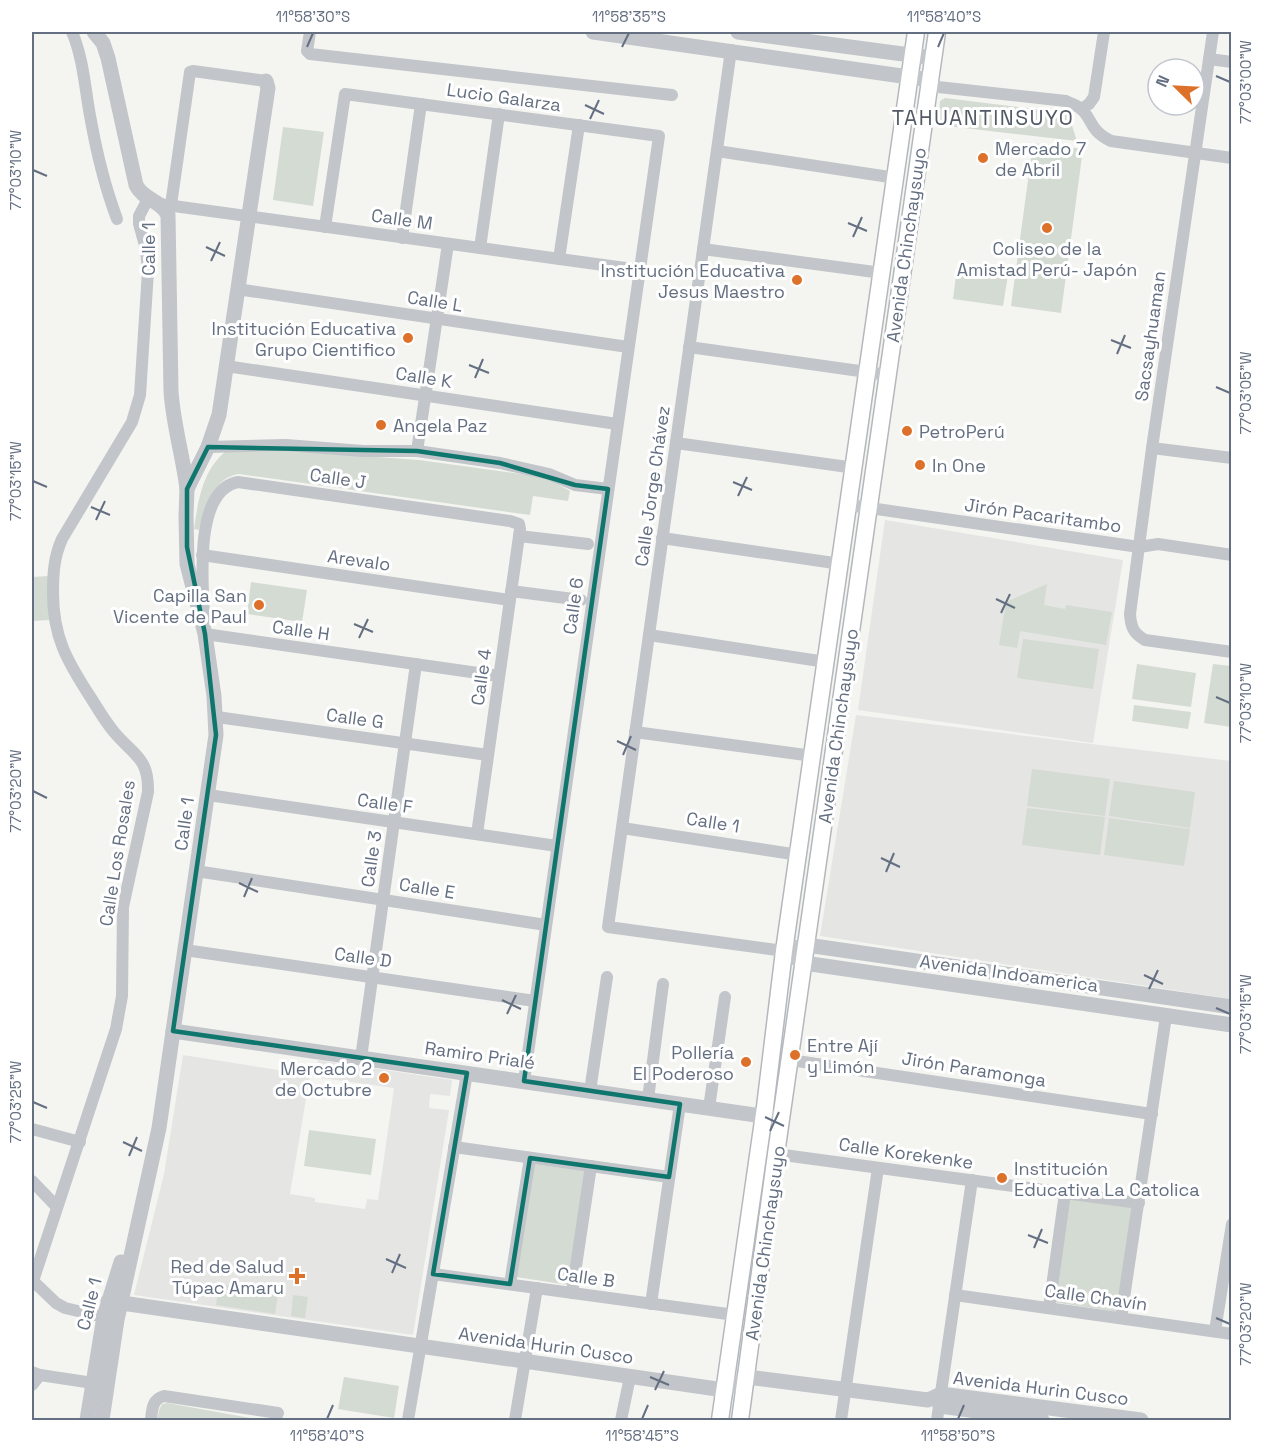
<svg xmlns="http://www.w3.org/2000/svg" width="1263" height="1452" viewBox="0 0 1263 1452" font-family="'Space Grotesk',sans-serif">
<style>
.built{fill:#e5e5e4}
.green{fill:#d4dbd2}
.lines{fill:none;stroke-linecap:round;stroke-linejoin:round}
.secondary-casing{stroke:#b4b8bd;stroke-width:19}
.minor{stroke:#c2c5c9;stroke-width:12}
.tertiary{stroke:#c2c5c9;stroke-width:15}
.secondary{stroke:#fff;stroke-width:16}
.marked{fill:none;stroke:#0f766e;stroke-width:4.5;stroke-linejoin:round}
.ticks{fill:none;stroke:#646f81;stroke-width:2}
.poi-dot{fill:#dd7129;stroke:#fff;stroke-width:2}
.labels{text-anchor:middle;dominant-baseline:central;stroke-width:6;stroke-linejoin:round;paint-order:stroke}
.street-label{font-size:18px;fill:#646f81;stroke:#fff}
.poi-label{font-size:18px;fill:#646f81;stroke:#fff;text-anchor:start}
.quarter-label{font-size:21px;letter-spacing:1.5px;fill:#525a66;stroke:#fff}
.neatline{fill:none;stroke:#646f81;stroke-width:2}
.ticks-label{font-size:15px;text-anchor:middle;fill:#646f81}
</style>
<rect width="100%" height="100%" fill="#f4f5f1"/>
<g class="built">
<path d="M885,520L1123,560L1093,743L858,710Z"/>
<path d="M856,715L1231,761V999L820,936Z"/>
<path d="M183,1055L310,1075L290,1194L315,1198V1202L365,1209L367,1199L378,1200L394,1088L315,1077L318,1060L452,1080L450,1096L430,1094L429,1108L449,1110L413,1335L134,1295L164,1174Z"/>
</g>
<g class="green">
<path d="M945,98L1068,113L1077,141L938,125L940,101Z"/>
<path d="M283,127L324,132L313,206L273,200Z"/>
<path d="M1033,143L1083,149L1061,313L1011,306Z"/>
<path d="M957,268L1008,275L1003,306L953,299Z"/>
<path d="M295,451L419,460L536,476L548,479L570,491L568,501L533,496L530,515L239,474C214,477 204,508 199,530L194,529C198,502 202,471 225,452Z"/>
<path d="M49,576L50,620L32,621V577Z"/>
<path d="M251,582L307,590L302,622L247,614Z"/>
<path d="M1047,584L1044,605L1065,609L1066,605L1112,612L1106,645L1020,631L1017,648L999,645L1006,602Z"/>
<path d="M1023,639L1099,649L1093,689L1017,678Z"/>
<path d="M1137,664L1196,673L1191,707L1132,699Z"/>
<path d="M1213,664L1231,666V727L1204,723Z"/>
<path d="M1134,705L1191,712L1188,729L1132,721Z"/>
<path d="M1032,769L1110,779L1105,816L1027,806Z"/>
<path d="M1114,781L1195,792L1190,828L1109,816Z"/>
<path d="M1027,808L1105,817L1100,855L1022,845Z"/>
<path d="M1109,818L1190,829L1184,866L1104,855Z"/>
<path d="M309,1130L376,1139L371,1175L304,1166Z"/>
<path d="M533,1164L585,1171L568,1285L516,1277Z"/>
<path d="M1067,1198L1134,1208L1119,1312L1052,1302Z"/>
<path d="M219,1284L278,1293L275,1314L216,1305Z"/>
<path d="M293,1295L308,1297L305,1318L291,1316Z"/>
<path d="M344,1377L399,1386L394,1418L338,1409Z"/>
<path d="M167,1403L256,1419V1420H157L159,1410L162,1404Z"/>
</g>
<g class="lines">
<g class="secondary-casing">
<g id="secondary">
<path d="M720,1420L765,1107L784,951L916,32"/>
<path d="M740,1420L776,1154L937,32"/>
</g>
</g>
<g class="minor">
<path d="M72,32C84,60 85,91 91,121C97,154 105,187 117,219"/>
<path d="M310,32L307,51L310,54L672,95"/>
<path d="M1213,32L1152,448L1130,614C1131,627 1133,633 1145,640L1232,652"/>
<path d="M731,50L608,927L784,951"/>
<path d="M1209,59L1232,62"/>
<path d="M929,86L1066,101C1070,103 1076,105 1080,108C1093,118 1088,130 1111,141L1232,158"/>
<path d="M1081,109L1089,104L1094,97L1104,32"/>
<path d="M717,151L896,178"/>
<path d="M159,204L640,270"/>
<path d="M171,205L190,72L193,71L266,81"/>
<path d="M325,227L345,94L659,136L524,1081"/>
<path d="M402,238L421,104"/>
<path d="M480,248L499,114"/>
<path d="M703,249L882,273"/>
<path d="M559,259L579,125"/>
<path d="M237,289L628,347"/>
<path d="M689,347L888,375"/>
<path d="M226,366L617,424"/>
<path d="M676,443L855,468"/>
<path d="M208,447L286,445L363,451H417L500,463L549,474L575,485L608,489"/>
<path d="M1152,448L1232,458"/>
<path d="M417,451L448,244"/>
<path d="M849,505L1139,547L1158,544L1232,555"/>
<path d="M519,536L588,544"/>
<path d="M662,538L841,564"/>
<path d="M202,555L510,600"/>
<path d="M511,591L581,600"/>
<path d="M649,635L826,662"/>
<path d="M217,717L488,755"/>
<path d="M635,732L813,756"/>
<path d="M208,795L557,846"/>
<path d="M622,828L799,855"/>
<path d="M477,834L520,529L519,524L510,521L238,482C190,491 204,598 205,634L499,676"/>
<path d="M196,871L546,925"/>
<path d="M185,950L535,1001"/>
<path d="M361,1058L416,664"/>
<path d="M790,1060L1152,1114"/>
<path d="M590,1091L607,977"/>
<path d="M648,1099L663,984"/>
<path d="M709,1108L725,997"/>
<path d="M32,1129L80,1142"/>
<path d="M454,1147L669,1177"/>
<path d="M776,1154L1139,1203"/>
<path d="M32,1181L57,1207"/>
<path d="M433,1274L735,1315"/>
<path d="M32,1280L56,1303L65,1308L112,1319"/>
<path d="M33,1281L116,1029L122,996L123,907L148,792C149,757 133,755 114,732C105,721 98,709 91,698C67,661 53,637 53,593C53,573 54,557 62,539L132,422L140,395L148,271L146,249L139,224V216L148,199"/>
<path d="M510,1284L530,1158"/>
<path d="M572,1293L591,1166"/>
<path d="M955,1295L1232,1334"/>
<path d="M651,1304L680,1104"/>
<path d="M1049,1308L1065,1193"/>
<path d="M1121,1318L1166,1016"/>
<path d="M1215,1331L1232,1224"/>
<path d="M32,1372L40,1375L93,1383"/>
<path d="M32,1385L40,1375"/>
<path d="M151,1420C152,1410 152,1399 164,1396L278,1413L275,1420"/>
<path d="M408,1420L467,1073"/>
<path d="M515,1420L537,1288"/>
<path d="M621,1420L630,1377"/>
<path d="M841,1420L878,1168"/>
<path d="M937,1420L972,1180"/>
</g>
<g class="tertiary">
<path d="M94,32L103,43L108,58L136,185C143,200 161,200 168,215L171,391C173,424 183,456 187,489"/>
<path d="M593,32L930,80"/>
<path d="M738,32L933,58"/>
<path d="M795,948L807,945L1232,1007"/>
<path d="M784,951L804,963L1232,1025"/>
<path d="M173,1031L776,1118"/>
<path d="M108,1301L724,1390L747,1377L928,1400L941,1394L1141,1420"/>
<path d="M940,1406L1042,1420"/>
<path d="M87,1420L104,1317L121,1262"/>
<path d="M102,1420L117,1320L159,1128L216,735L214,696L205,634L187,564L186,516L187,489L208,447L219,415L268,88L266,81"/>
</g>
<use href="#secondary" class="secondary"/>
</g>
<path class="marked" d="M208,447L417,451L500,463L575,485L608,489L524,1081L680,1104L669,1177L530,1158L510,1284L433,1274L467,1073L173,1031L216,735L205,634L187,547V489Z"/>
<path class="ticks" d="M307,47L313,33M622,47L629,33M938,47L944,33M1216,76L1230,82M585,105L604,114M590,119L599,100M33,170L47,176M848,223L867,231M853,237L862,217M206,247L225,256M211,261L220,242M1111,340L1131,348M1117,354L1125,335M469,365L489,373M475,378L483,359M1216,387L1230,393M33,481L47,487M733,482L752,490M738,496L747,477M91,507L110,515M96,520L105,501M996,599L1015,608M1001,613L1010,594M354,624L373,632M359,638L368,619M1216,697L1230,703M617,741L636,750M623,755L631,736M33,791L47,798M881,858L900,867M886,872L894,853M239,883L258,892M244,897L252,878M1144,975L1163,984M1149,989L1158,970M502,1000L521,1009M1216,1008L1230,1014M507,1014L516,995M33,1102L47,1108M765,1117L784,1126M770,1131L779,1112M123,1142L142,1151M129,1156L137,1137M1028,1235L1048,1243M1034,1248L1042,1229M386,1259L406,1268M392,1273L400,1254M1216,1318L1230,1324M650,1377L669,1385M655,1390L664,1371M327,1419L333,1405M642,1419L648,1405M958,1419L964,1405"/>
<g class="poi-dot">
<circle cx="983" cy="158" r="6"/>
<circle cx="1047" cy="228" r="6"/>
<circle cx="797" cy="280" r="6"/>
<circle cx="408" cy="338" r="6"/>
<circle cx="381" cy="425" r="6"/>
<circle cx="907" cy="431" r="6"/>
<circle cx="920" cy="465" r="6"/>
<circle cx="259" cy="605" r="6"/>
<circle cx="795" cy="1055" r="6"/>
<circle cx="746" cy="1062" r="6"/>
<circle cx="384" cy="1078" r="6"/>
<circle cx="1002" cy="1178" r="6"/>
<path d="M294 1267h6v6h6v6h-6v6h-6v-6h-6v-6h6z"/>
</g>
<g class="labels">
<g class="street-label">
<text transform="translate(504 97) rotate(8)">Lucio Galarza</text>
<text transform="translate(402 219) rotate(8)">Calle M</text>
<text transform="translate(906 245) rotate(-82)">Avenida Chinchaysuyo</text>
<text transform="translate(148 249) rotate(-90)">Calle 1</text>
<text transform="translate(435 301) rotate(9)">Calle L</text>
<text transform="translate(1150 336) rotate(-82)">Sacsayhuaman</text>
<text transform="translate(424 377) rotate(9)">Calle K</text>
<text transform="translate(338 478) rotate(8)">Calle J</text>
<text transform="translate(652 486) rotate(-82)">Calle Jorge Chávez</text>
<text transform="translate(1043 515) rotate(8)">Jirón Pacaritambo</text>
<text transform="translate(359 560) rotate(8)">Arevalo</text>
<text transform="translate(573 606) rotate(-82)">Calle 6</text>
<text transform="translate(301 630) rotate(8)">Calle H</text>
<text transform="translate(481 677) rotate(-82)">Calle 4</text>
<text transform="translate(355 718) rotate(8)">Calle G</text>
<text transform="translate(838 726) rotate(-82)">Avenida Chinchaysuyo</text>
<text transform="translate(385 803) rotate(8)">Calle F</text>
<text transform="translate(713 822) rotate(9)">Calle 1</text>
<text transform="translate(184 824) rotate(-82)">Calle 1</text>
<text transform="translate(117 853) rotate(-81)">Calle Los Rosales</text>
<text transform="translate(371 859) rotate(-82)">Calle 3</text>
<text transform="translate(427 888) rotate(9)">Calle E</text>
<text transform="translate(363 957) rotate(8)">Calle D</text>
<text transform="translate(1009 973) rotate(8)">Avenida Indoamerica</text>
<text transform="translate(480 1055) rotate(8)">Ramiro Prialé</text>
<text transform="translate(974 1069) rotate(9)">Jirón Paramonga</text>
<text transform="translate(906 1153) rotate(8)">Calle Korekenke</text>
<text transform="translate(765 1243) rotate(-82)">Avenida Chinchaysuyo</text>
<text transform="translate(586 1277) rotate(8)">Calle B</text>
<text transform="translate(1096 1297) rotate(8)">Calle Chavín</text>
<text transform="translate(89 1304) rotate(-76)">Calle 1</text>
<text transform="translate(546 1345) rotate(8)">Avenida Hurin Cusco</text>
<text transform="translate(1041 1388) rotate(7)">Avenida Hurin Cusco</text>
</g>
<g class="poi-label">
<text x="995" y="148">Mercado 7<tspan x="995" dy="21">de Abril</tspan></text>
<text x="1047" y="248" text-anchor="middle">Coliseo de la<tspan x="1047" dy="21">Amistad Perú- Japón</tspan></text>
<text x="785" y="270" text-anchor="end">Institución Educativa<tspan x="785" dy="21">Jesus Maestro</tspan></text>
<text x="396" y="328" text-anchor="end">Institución Educativa<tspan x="396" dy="21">Grupo Cientifico</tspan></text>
<text x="393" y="425">Angela Paz</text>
<text x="919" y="431">PetroPerú</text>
<text x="932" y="465">In One</text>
<text x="247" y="595" text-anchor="end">Capilla San<tspan x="247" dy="21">Vicente de Paul</tspan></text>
<text x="807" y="1045">Entre Ají<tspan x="807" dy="21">y Limón</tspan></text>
<text x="734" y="1052" text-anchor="end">Pollería<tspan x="734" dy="21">El Poderoso</tspan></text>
<text x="372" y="1068" text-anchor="end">Mercado 2<tspan x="372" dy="21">de Octubre</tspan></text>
<text x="1014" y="1168">Institución<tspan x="1014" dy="21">Educativa La Catolica</tspan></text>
<text x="284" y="1266" text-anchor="end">Red de Salud<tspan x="284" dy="21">Túpac Amaru</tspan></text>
</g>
<g class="quarter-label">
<text x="983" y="117">TAHUANTINSUYO</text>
</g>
</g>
<rect width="1263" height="1452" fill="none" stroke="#ffffff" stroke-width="66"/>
<g transform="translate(1176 87) rotate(294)"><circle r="28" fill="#ffffff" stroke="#c1c5cd" stroke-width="1.5"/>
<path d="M0-4.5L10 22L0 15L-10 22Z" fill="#dd7129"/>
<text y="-9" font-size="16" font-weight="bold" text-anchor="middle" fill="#646f81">N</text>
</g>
<rect x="33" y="33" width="1197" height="1386" class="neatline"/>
<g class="ticks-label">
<text x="313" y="22">11°58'30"S</text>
<text x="629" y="22">11°58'35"S</text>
<text x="944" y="22">11°58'40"S</text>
<text transform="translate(1246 82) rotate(-90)" y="5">77°03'00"W</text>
<text transform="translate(16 170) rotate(-90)" y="5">77°03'10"W</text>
<text transform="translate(1246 393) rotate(-90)" y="5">77°03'05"W</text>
<text transform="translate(16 481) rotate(-90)" y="5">77°03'15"W</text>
<text transform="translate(1246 703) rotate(-90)" y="5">77°03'10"W</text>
<text transform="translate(16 791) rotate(-90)" y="5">77°03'20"W</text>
<text transform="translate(1246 1014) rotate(-90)" y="5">77°03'15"W</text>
<text transform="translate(16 1102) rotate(-90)" y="5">77°03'25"W</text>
<text transform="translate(1246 1324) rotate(-90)" y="5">77°03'20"W</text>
<text x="327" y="1441">11°58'40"S</text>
<text x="642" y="1441">11°58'45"S</text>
<text x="958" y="1441">11°58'50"S</text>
</g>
</svg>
